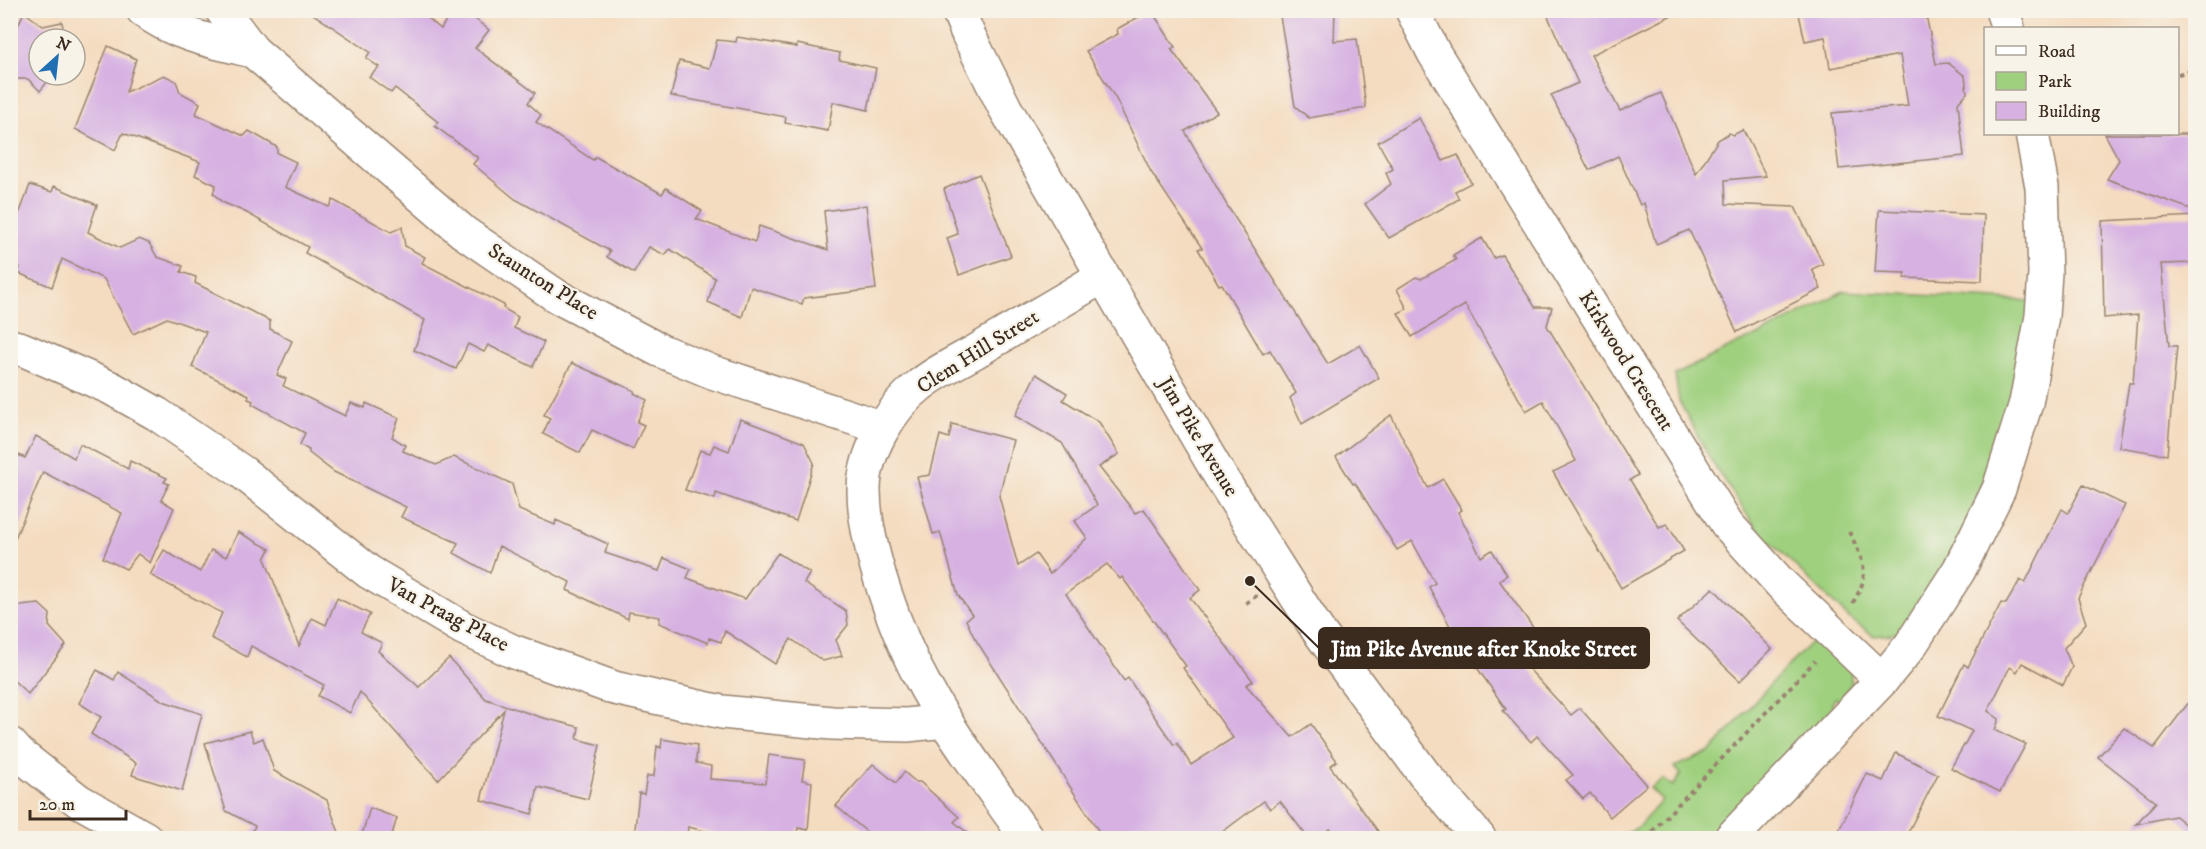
<svg xmlns="http://www.w3.org/2000/svg" width="2206" height="849" viewBox="0 0 2206 849" font-family="'IM FELL DW Pica',serif">
<style>
.green{fill:#9fd07e;stroke:#6d7d4e;stroke-width:1.5}
.building{fill:#d6b1e2;fill-rule:evenodd}
.lines{fill:none;stroke-linecap:round;stroke-linejoin:round}
.minor-casing{stroke:#98836f;stroke-width:36}
.path{stroke:#98836f;stroke-width:4;stroke-dasharray:4.5 4.5;stroke-linecap:butt}
.minor{stroke:#fff;stroke-width:33}
.labels{text-anchor:middle;dominant-baseline:central;stroke-width:4.5;stroke-linejoin:round;paint-order:stroke}
.street-label{font-size:21px;fill:#3b2a1e;stroke:#f7f3e8}
.leader{fill:none;stroke:#3b2a1e;stroke-width:2}
.callout-dot{fill:#3b2a1e;stroke:#f7f3e8;stroke-width:2}
.callout{fill:#3b2a1e;stroke:#3b2a1e;stroke-width:2}
.callout-label{font-size:22px;text-anchor:middle;font-weight:bold;fill:#fff}
</style>
<rect width="100%" height="100%" fill="#f7f3e8"/>
<filter id="ink" filterUnits="userSpaceOnUse"><feTurbulence type="fractalNoise" baseFrequency=".0167" numOctaves="2"/><feDisplacementMap in="SourceGraphic" scale="12" xChannelSelector="R" yChannelSelector="G"/><feConvolveMatrix kernelMatrix="1 2 1 2 8 2 1 2 1" color-interpolation-filters="sRGB"/></filter>
<filter id="wash" filterUnits="userSpaceOnUse"><feTurbulence type="fractalNoise" baseFrequency=".008" numOctaves="4" result="noise"/><feDisplacementMap in="SourceGraphic" scale="24" xChannelSelector="R" yChannelSelector="G"/><feGaussianBlur stdDeviation="1.35" result="paint"/><feColorMatrix in="noise" values="0 0 0 0 0 0 0 0 0 0 0 0 0 0 0 0 0 1.4 0 .05"/><feComposite in="paint" operator="in"/></filter>
<g filter="url(#wash)">
<rect width="100%" height="100%" fill="#f4dcc0"/>
<g class="green">
<path d="M1843,291L2033,301L2010,417L1956,548L1905,633L1874,636L1849,618L1756,528L1712,462L1679,401L1675,375L1740,342L1758,336Z"/>
<path d="M1821,632L1851,665V684L1840,701L1836,698L1832,703L1834,708L1832,711L1710,838H1619L1638,827L1662,800L1650,788L1663,779L1673,786L1681,774L1674,767L1710,752L1765,690Z"/>
</g>
<g id="blocks">
<g class="building">
<path d="M307,10H418L441,29L452,10H464L489,30L475,48L535,93L528,103L541,115L536,122L593,160L596,157L662,194L666,188L702,211L696,219L755,242L759,226L828,250L824,211L866,205L876,289L804,298L802,304L751,287L742,317L708,302L715,278L670,249L665,255L649,247L634,273L607,257L610,251L515,199L473,164L478,158L435,126L438,122L395,88L391,93L369,77L379,67L366,58L370,52Z"/>
<path d="M1151,10L1175,47L1171,49L1217,112L1185,131L1228,207L1328,364L1360,345L1379,378L1302,424L1290,398L1296,393L1270,350L1263,354L1222,284L1219,285L1198,249L1202,248L1151,172L1116,99L1086,51L1118,34L1117,29Z"/>
<path d="M1279,10H1335L1334,41L1357,39L1366,108L1309,118L1295,106Z"/>
<path d="M1545,10H1682L1591,55L1620,111L1661,93L1696,174L1718,140L1729,133L1733,135L1743,130L1766,176L1725,180L1726,204L1795,207L1823,264L1812,269L1821,289L1737,332L1689,230L1656,244L1644,203L1640,205L1618,156L1589,170L1551,95L1578,83Z"/>
<path d="M1798,10H1925L1936,64L1948,63L1965,76L1967,93L1958,103L1964,156L1839,169L1832,113L1908,106L1900,55L1830,68L1825,37L1805,41Z"/>
<path d="M24,12L43,26L62,22L65,39H39V75H53L40,91L28,79H10V31L16,30Z"/>
<path d="M737,37L797,47V44L840,53L839,60L876,68L868,110L833,102L828,131L785,123L786,117L671,96L679,61L710,68L717,40L736,42Z"/>
<path d="M108,46L136,59L126,92L164,75L176,81L180,92L200,103L196,114L244,136L249,131L277,147V153L296,162L285,187L329,207L333,200L391,232L402,227L405,246L425,257L422,263L504,305L503,308L518,317L514,328L544,342L533,367L488,345L484,352L468,344L456,369L414,350L425,320L305,253L308,247L245,212L222,202L213,193L216,185L195,175L200,162L123,133L115,150L75,129Z"/>
<path d="M1419,118L1443,161L1458,155L1471,183L1455,191L1459,199L1389,238L1365,204L1391,184L1386,173L1393,169L1378,142Z"/>
<path d="M2105,134H2196V211L2107,179L2119,160Z"/>
<path d="M979,174L1011,256L959,275L947,238L958,234L944,189Z"/>
<path d="M30,185L52,192L54,186L97,205L88,232L120,248L139,239L149,243L157,257L183,266L181,272L196,277L195,283L270,321V329L292,341L277,375L286,379L283,386L345,416L351,403L365,408L366,403L399,418L392,437L405,445L403,451L436,465L454,457L512,484L519,510L555,525L556,520L608,544L605,553L659,571L664,558L691,569L687,578L745,599L778,553L810,573L804,583L846,611L848,625L836,640L842,656L823,661L791,639L775,664L725,631L721,642L709,638L708,643L659,623L660,617L629,612L628,619L567,590L570,582L499,546L490,573L454,553L458,543L401,517L406,507L334,472L309,453V450L300,445L305,433L252,404L253,401L248,399L249,395L192,367L206,332L167,318L133,334L104,279L62,259L52,287L18,273L20,267L10,262V224L15,211L20,212Z"/>
<path d="M1879,210L1984,215L1982,281L1904,278L1906,273L1875,272Z"/>
<path d="M2196,216V263L2161,264L2169,346H2177L2167,455L2119,447L2129,383H2133L2138,315L2104,318L2102,221Z"/>
<path d="M1482,238L1494,258L1502,255L1535,307H1552L1547,326L1638,475L1630,480L1659,527L1667,524L1684,551L1621,588L1553,472L1576,461L1543,401L1526,411L1465,305L1412,337L1398,313L1407,309L1397,289L1416,277L1421,279L1456,260L1453,255Z"/>
<path d="M572,363L635,391L634,393L647,400L637,422L644,425L633,449L592,430L580,453L543,434L550,418L544,415Z"/>
<path d="M1036,374L1067,393L1063,400L1099,422L1119,454L1099,467L1135,513L1144,509L1200,590L1190,598L1253,681L1246,685L1292,737L1311,724L1337,761L1330,766L1383,838H1337L1330,829L1315,838H1308L1280,801L1270,809L1264,801L1214,838H1103L974,637L966,620L972,615L958,595L940,532L933,534L917,477L930,475L940,435L949,438L952,424L1013,440L999,496L1018,566L1036,554L1050,574L1087,538L1075,521L1097,505L1062,443L1015,416ZM1107,564L1120,579L1122,577L1186,666L1183,668L1233,738L1191,765L1177,743L1174,745L1128,678L1124,681L1066,594Z"/>
<path d="M1391,415L1428,488L1443,479L1462,510L1458,512L1481,557L1492,550L1507,575L1499,580L1542,640L1517,656L1571,715L1580,708L1647,785L1610,817L1590,793L1583,799L1566,780L1573,775L1537,736L1531,742L1503,711L1506,709L1457,639L1429,587L1435,583L1412,541L1397,550L1355,483L1353,484L1336,457Z"/>
<path d="M740,419L804,443L814,463L796,521L716,493L715,499L685,490L700,450L710,453L714,445L729,451Z"/>
<path d="M36,436L74,458L80,444L128,469L130,461L167,478L164,482L169,484L161,500L174,508L150,563L138,554L126,569L103,558L122,513L43,472L10,550V451L25,458Z"/>
<path d="M2083,485L2125,505L2078,598L2086,623L2064,648L2072,667L2063,685L2022,663L2017,672L2010,667L1988,711L1999,719L1995,730L2026,744L2000,792L1951,768L1972,731L1938,716L1964,664L1968,667L2001,603L2006,604L2020,580L2025,583L2062,509L2068,513Z"/>
<path d="M238,532L270,549L265,559L299,646L312,618L326,625L337,598L370,614L361,632L382,643L378,651L419,687L449,658L486,699L540,717L579,727L577,739L600,745L588,799L538,787L532,814L481,800L504,710L438,780L360,692L350,713L318,696L324,685L251,646L247,657L211,638L222,613L150,575L164,550L200,572L211,550L226,557Z"/>
<path d="M1713,588L1772,649L1740,681L1677,621Z"/>
<path d="M39,604L50,614L49,626L66,645L28,694L10,677V607Z"/>
<path d="M97,670L114,680L118,672L163,701L202,714L182,791L132,775L136,763L91,734L101,717L79,703Z"/>
<path d="M2196,693V834L2175,816L2136,824L2156,802L2098,757L2124,728L2154,748Z"/>
<path d="M250,731L254,742L263,738L274,771L327,800L341,838H249L255,826L226,811L205,743Z"/>
<path d="M662,739L697,745L696,763L711,766L710,779L765,783L769,755L805,760L802,780L812,782L808,830L798,828L796,838H732L688,827L687,838H634L639,793L644,794L647,776H654L657,746L661,748Z"/>
<path d="M1896,753L1938,774L1905,838H1835L1867,774L1883,781Z"/>
<path d="M873,764L896,783L904,772L916,782H920L959,817L954,822L974,838H874L836,806Z"/>
<path d="M370,808L397,818L391,838H361Z"/>
</g>
</g>
</g>
<g filter="url(#ink)">
<use href="#blocks" fill-opacity="0" stroke="#98836f" stroke-width="1.5"/>
<g class="lines">
<g class="minor-casing">
<g id="minor">
<path d="M143,10C175,35 214,42 253,51"/>
<path d="M222,10L253,51L463,232L558,297L659,350L712,372L865,422L881,430"/>
<path d="M958,10L968,34L1005,108L1220,476L1317,629L1424,774L1479,838"/>
<path d="M1412,10L1434,53L1727,524L1781,584L1882,680"/>
<path d="M2002,10L2008,28"/>
<path d="M10,346L22,349L111,388L157,414L242,472L369,572L463,628L512,651L614,688L722,712L832,723L907,725L945,721"/>
<path d="M10,744L19,754L79,801L145,838"/>
<path d="M1027,838C993,789 955,741 926,688C898,638 864,547 864,490C864,453 891,407 920,385C937,371 959,361 978,350C1020,325 1062,301 1103,276"/>
<path d="M1731,838L1882,680L1910,646L1959,570L1999,489L2026,403L2042,316L2045,273L2042,187L2032,134"/>
</g>
</g>
<g class="path">
<path d="M2178,74L2196,70"/>
<path d="M1849,532C1864,561 1872,576 1851,605"/>
<path d="M1246,603L1256,596L1255,594"/>
<path d="M1646,838L1815,661"/>
</g>
<use href="#minor" class="minor"/>
</g>
</g>
<g class="labels">
<g class="street-label">
<text transform="translate(543 282) rotate(32)">Staunton Place</text>
<text transform="translate(978 352) rotate(-32)">Clem Hill Street</text>
<text transform="translate(1626 361) rotate(58)">Kirkwood Crescent</text>
<text transform="translate(1198 437) rotate(59)">Jim Pike Avenue</text>
<text transform="translate(448 615) rotate(28)">Van Praag Place</text>
</g>
</g>
<path class="leader" d="M1250 581L1319 648"/>
<circle class="callout-dot" cx="1250" cy="581" r="6"/>
<rect class="callout" x="1319" y="628" width="330" height="40" rx="6"/>
<g class="callout-label">
<text x="1484" y="656">Jim Pike Avenue after Knoke Street</text>
</g>
<rect width="2206" height="849" fill="none" stroke="#f7f3e8" stroke-width="36"/>
<rect x="1984" y="27" width="195" height="108" fill="#f7f3e8" stroke="#aca397" stroke-width="1.5"/>
<rect x="1996" y="46" width="30" height="9" fill="#ffffff" stroke="#aca397" stroke-width="1.5"/>
<text x="2038" y="57" font-size="18" fill="#3b2a1e">Road</text>
<rect x="1996" y="72" width="30" height="18" fill="#9fd07e" stroke="#aca397" stroke-width="1.5"/>
<text x="2038" y="87" font-size="18" fill="#3b2a1e">Park</text>
<rect x="1996" y="102" width="30" height="18" fill="#d6b1e2" stroke="#aca397" stroke-width="1.5"/>
<text x="2038" y="117" font-size="18" fill="#3b2a1e">Building</text>
<g transform="translate(57 57) rotate(27)"><circle r="28" fill="#f7f3e8" stroke="#aca397" stroke-width="1.5"/>
<path d="M0-4.5L10 22L0 15L-10 22Z" fill="#1f6fb2"/>
<text y="-9" font-size="16" font-weight="bold" text-anchor="middle" fill="#3b2a1e">N</text>
</g>
<path d="M30 810v9h96v-9" fill="none" stroke="#3b2a1e" stroke-width="3"/>
<text x="39" y="810" font-size="18" fill="#3b2a1e" stroke="#f7f3e8" stroke-width="4.5" paint-order="stroke">20 m</text>
</svg>
